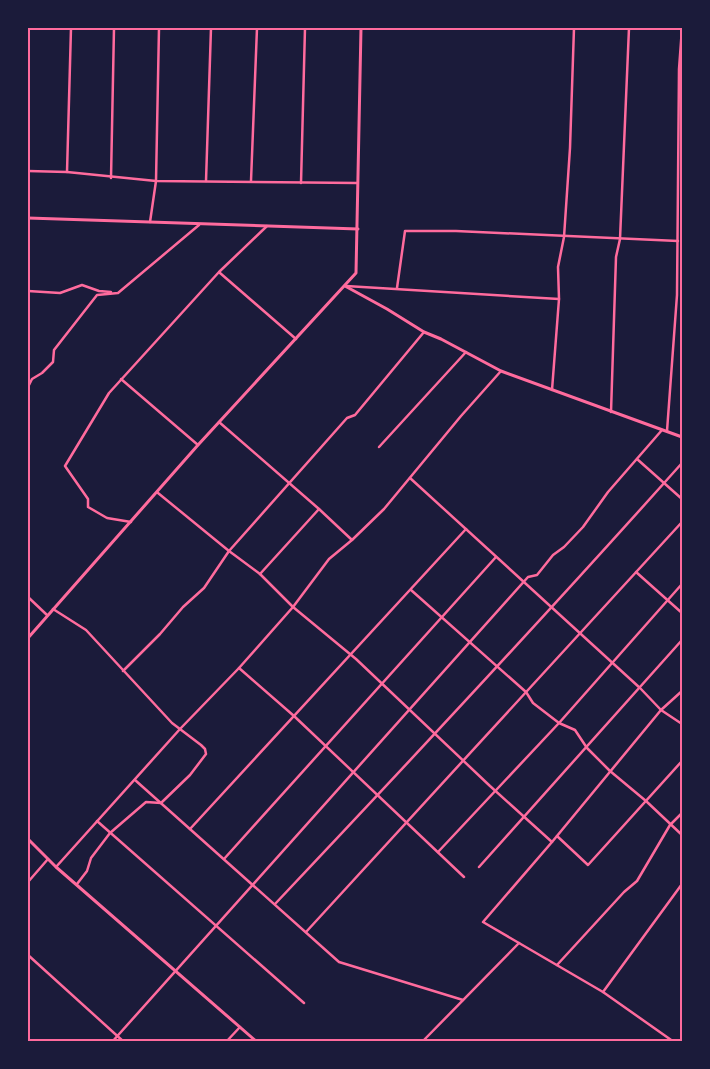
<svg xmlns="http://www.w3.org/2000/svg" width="710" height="1069" viewBox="0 0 710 1069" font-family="'Sofia Sans Condensed',sans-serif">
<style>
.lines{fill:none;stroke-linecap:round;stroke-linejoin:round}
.minor{stroke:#ff6b9d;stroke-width:2.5}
.tertiary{stroke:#ff6b9d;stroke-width:3}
.neatline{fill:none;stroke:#ff6b9d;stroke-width:2}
</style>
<rect width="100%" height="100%" fill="#1b1b3a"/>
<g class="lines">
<g class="minor">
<path d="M28,171L67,172L156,181L357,183"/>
<path d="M67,172L71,28"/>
<path d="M111,178L114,28"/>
<path d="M206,181L211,28"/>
<path d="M251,181L257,28"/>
<path d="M301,183L305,28"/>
<path d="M150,222L156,181L159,28"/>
<path d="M220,273L296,339"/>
<path d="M346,286L559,299"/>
<path d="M397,288L405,231H456L678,241"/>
<path d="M28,291L60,293L82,285L99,291L111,292"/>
<path d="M121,379L198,445"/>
<path d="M28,387L32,379L42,373L53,362L54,350L97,295L118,293L199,225"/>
<path d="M552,390L559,299L558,267L564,237L570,148L574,28"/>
<path d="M611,412L616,257L620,239L629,28"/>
<path d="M219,422L319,509L352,540"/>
<path d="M667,431L677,295L679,69L682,28"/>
<path d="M379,447L466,352"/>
<path d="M637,459L682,499"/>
<path d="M410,478L640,688L661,710L682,724"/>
<path d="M158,493L229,551L260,574L293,607L356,659L490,786L552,842"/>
<path d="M131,522L107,518L88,507V499L65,466L109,393L219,272L267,226"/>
<path d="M636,572L682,613"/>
<path d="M260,574L319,509"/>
<path d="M411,590L526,692L533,703L559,723L575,730L587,748L610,771L646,801L682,835"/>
<path d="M28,597L47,615"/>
<path d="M53,609L86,630L172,723L201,745L205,749L206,754L190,775L161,803L146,802L110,833L91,858L87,871L77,884"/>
<path d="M239,668L294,716L464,877"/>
<path d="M123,671L160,634L183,607L204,588L229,551L347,418L355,415L424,332"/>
<path d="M682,691L661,710L552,842L483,922L603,992L682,884"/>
<path d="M135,780L339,962L463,1000"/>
<path d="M97,821L304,1003"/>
<path d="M190,829L466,529"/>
<path d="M557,836L588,865L682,761"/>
<path d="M438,852L559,723L682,584"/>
<path d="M224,859L496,557"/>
<path d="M56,867L180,729L239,668L293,607L329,559L352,540L384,509L461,416L501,371"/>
<path d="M479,867L682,640"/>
<path d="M28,882L48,859"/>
<path d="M275,904C413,758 549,612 682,463"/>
<path d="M306,932L682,522"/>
<path d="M28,955L124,1042"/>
<path d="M557,965L624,892L637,881L670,825L682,813"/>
<path d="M603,992L674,1042"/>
<path d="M112,1042L528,577L537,575L553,555L564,547L583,527L608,492L662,430"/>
<path d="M226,1042L240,1027"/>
<path d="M422,1042L519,943"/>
</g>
<g class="tertiary">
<path d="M28,218L358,229"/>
<path d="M345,286L387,309L424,332L441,339L501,371L682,437"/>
<path d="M28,638L198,445L356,273L361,28"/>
<path d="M28,839L56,867L257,1042"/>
</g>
</g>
<rect width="710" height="1069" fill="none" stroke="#1b1b3a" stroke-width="58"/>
<rect x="29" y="29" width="652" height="1011" class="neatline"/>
</svg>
